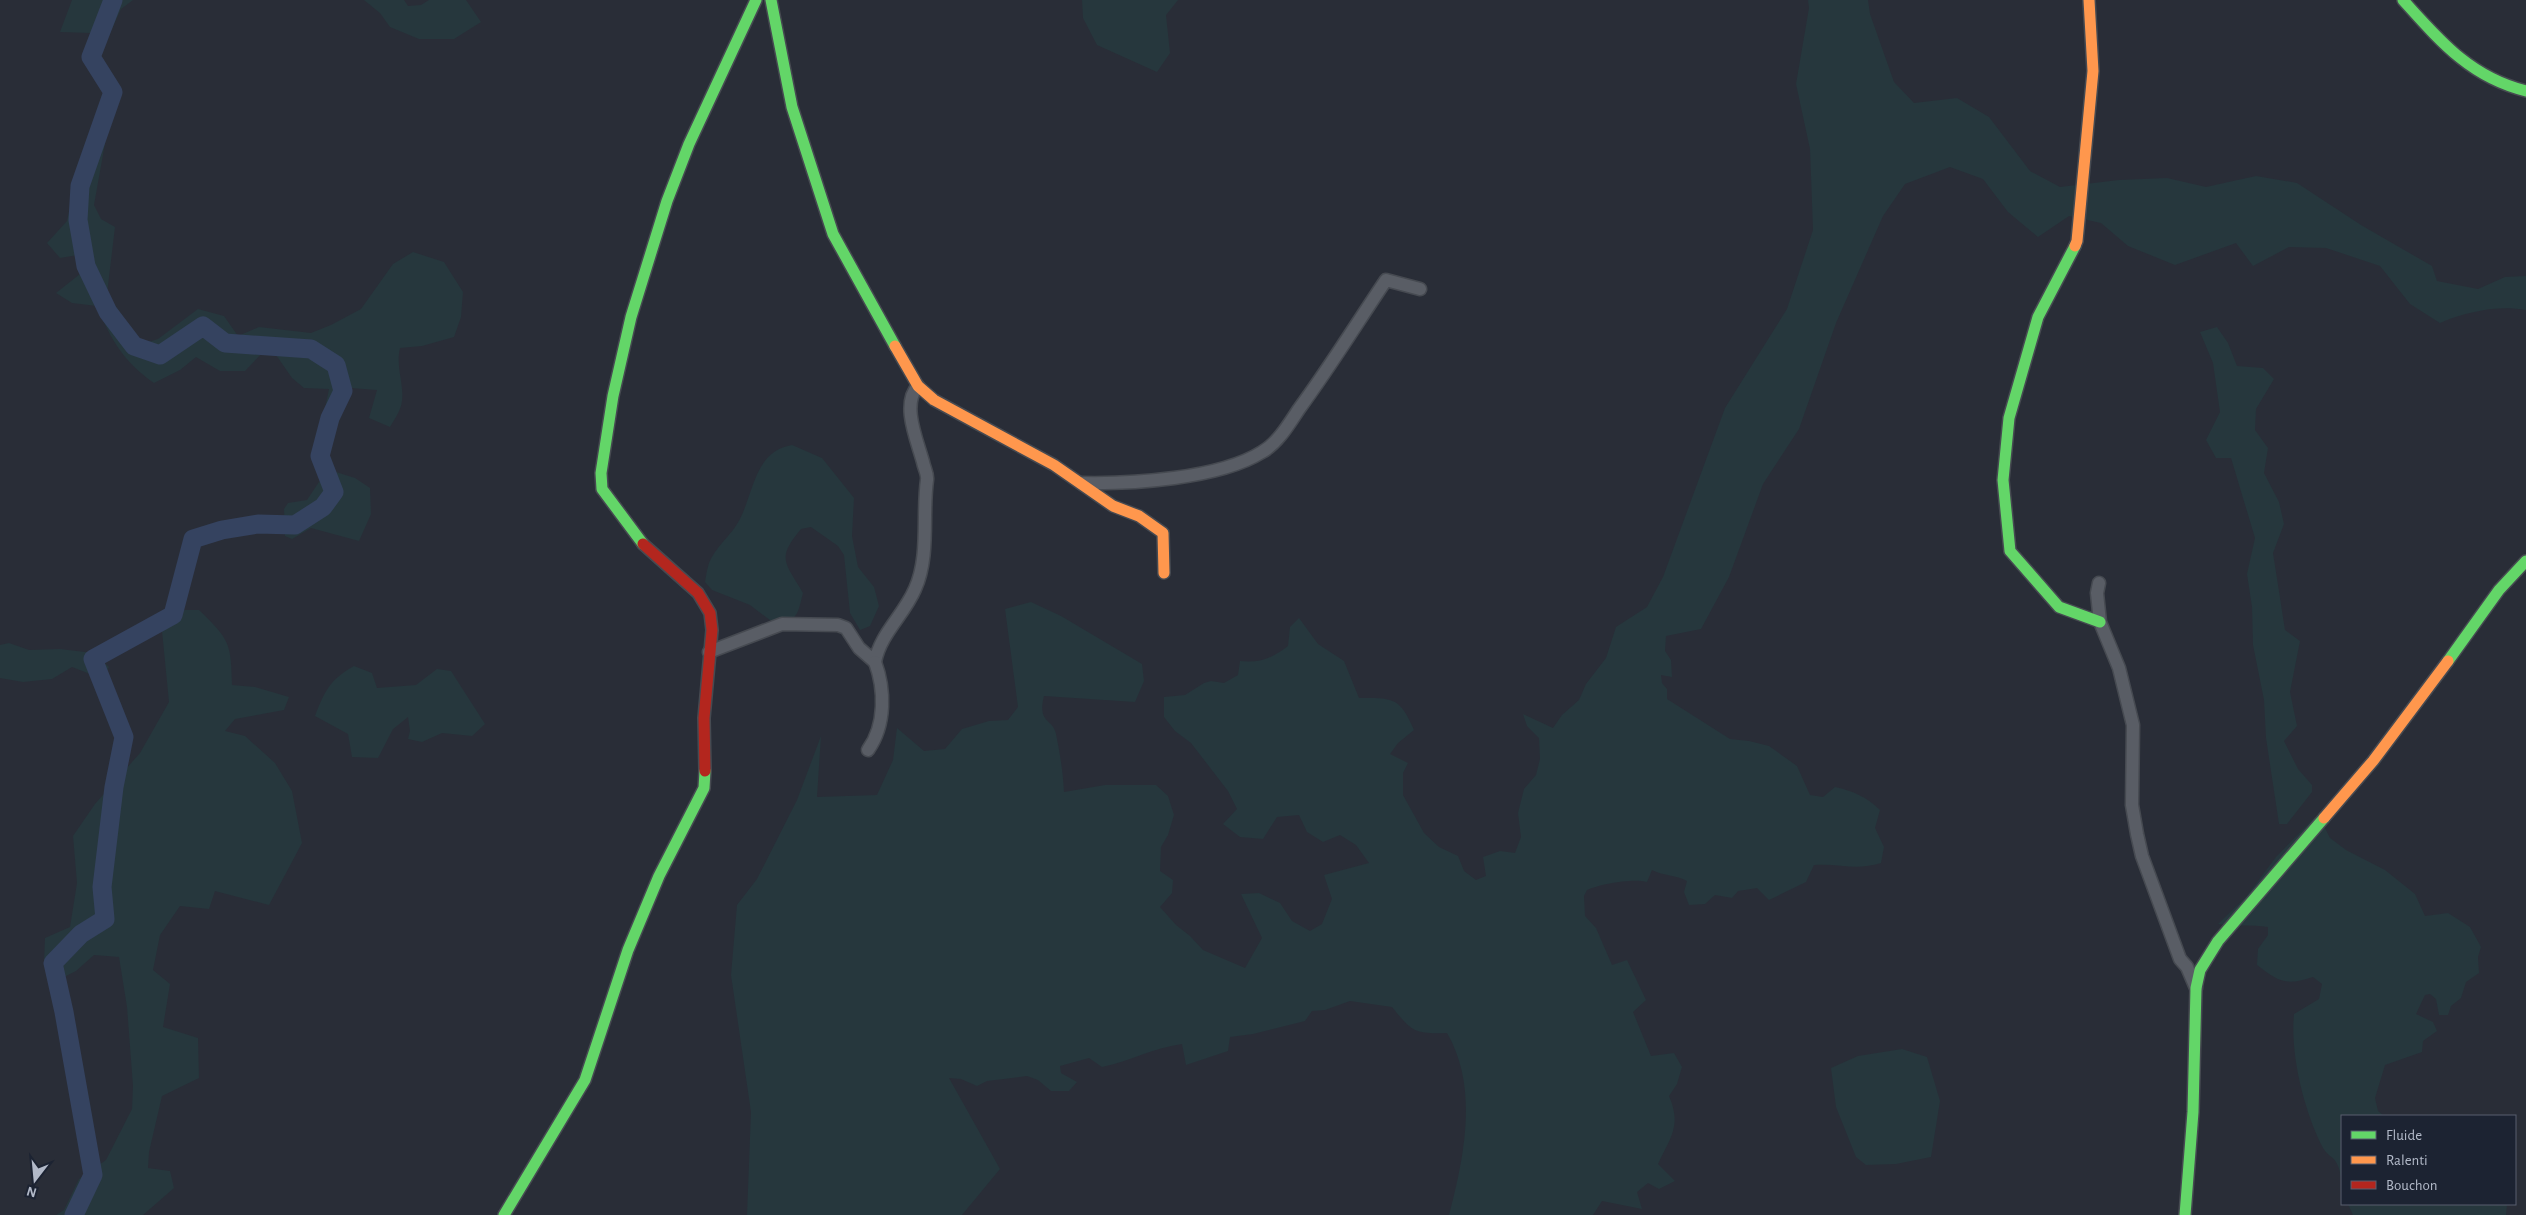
<svg xmlns="http://www.w3.org/2000/svg" width="2526" height="1215" viewBox="0 0 2526 1215" font-family="'Alegreya Sans',sans-serif">
<style>
.green{fill:#26373d}
.lines{fill:none;stroke-linecap:round;stroke-linejoin:round}
.river{stroke:#354360;stroke-width:19}
.street-casing{stroke:#464a51;stroke-width:15}
.fast-casing{stroke:#464a51;stroke-width:14}
.slow-casing{stroke:#464a51;stroke-width:14}
.jam-casing{stroke:#464a51;stroke-width:14}
.street{stroke:#595d65;stroke-width:12}
.fast{stroke:#63d668;stroke-width:11}
.slow{stroke:#ff974d;stroke-width:11}
.jam{stroke:#b3261e;stroke-width:11}
</style>
<rect width="100%" height="100%" fill="#292d37"/>
<g class="green">
<path d="M72,0H133L121,9L101,53L88,46L91,33L60,32Z"/>
<path d="M364,0H404L408,6L421,5L429,0H466L481,22L454,39H419L390,27L380,13Z"/>
<path d="M1082,0H1178L1166,15L1170,53L1157,72L1097,45L1083,18Z"/>
<path d="M1808,0H1868L1870,14L1894,82L1914,103L1957,98L1989,117L2030,171L2060,187L2119,180L2167,178L2206,187L2256,176L2297,183L2361,225L2432,266L2437,281L2478,289L2505,277L2526,276V310C2497,305 2466,312 2440,323L2410,304L2380,266L2326,248L2289,247L2253,266L2236,243L2175,265L2128,246L2101,223L2069,216L2038,237L2008,212L1983,179L1950,167L1905,184L1883,216L1836,323L1799,429L1763,484L1729,577L1701,629L1666,636L1665,651L1671,660L1672,677L1661,675L1662,683L1667,689V699L1730,739L1749,741L1769,746L1797,766L1810,795L1823,797L1835,787C1853,791 1867,797 1880,810L1875,828L1884,847L1881,863C1855,871 1840,863 1814,865L1806,882L1769,900L1757,888L1738,891L1732,898L1715,895L1705,904L1689,905L1684,892L1687,881C1676,875 1664,876 1652,870L1647,882C1633,878 1600,884 1587,890L1584,896L1585,916L1596,928L1612,965L1627,960L1646,1000L1633,1012L1651,1056L1674,1053L1682,1067L1677,1084L1669,1096C1682,1126 1670,1138 1658,1164L1675,1181L1659,1189L1648,1183L1637,1192L1642,1209L1602,1201L1593,1215H1449C1464,1157 1479,1088 1447,1033C1415,1034 1412,1032 1392,1007L1350,1001L1325,1010L1312,1011L1305,1021L1253,1034L1230,1037L1228,1051L1186,1065L1182,1044C1152,1048 1131,1061 1102,1067L1089,1058L1060,1066L1061,1073L1077,1082L1069,1091H1051L1038,1080L1027,1076L987,1081L977,1086L961,1079L949,1078L1000,1169L962,1215H747L751,1112L731,975L737,905L757,879L797,800L821,736L817,797L877,795L893,760L897,728L924,751L945,749L962,729L989,721L1008,720L1018,707L1005,609L1031,602L1061,616L1142,664L1144,681L1135,702L1044,696C1037,724 1053,718 1056,734C1060,753 1063,772 1064,792L1105,785H1156L1168,796L1174,815L1168,835L1161,847L1160,871L1173,880L1172,893L1160,907L1176,925L1190,936L1203,950L1245,968L1262,938L1241,894L1259,893L1280,903L1292,921L1310,931L1322,924L1332,899L1324,875L1369,863L1356,845L1340,835L1323,842L1307,832L1299,815L1277,817L1263,839L1240,837L1223,824L1237,809L1228,791L1191,743L1175,731L1164,717V697L1185,695L1204,683L1211,681L1224,683L1238,675L1240,661C1261,663 1272,658 1288,646L1290,627L1299,618L1318,644L1344,661L1359,698C1393,698 1400,697 1414,730L1398,743L1390,754L1408,763L1403,773V795L1424,833L1439,847L1458,856L1464,871L1476,880L1486,876L1483,857L1500,851L1515,853L1521,837L1518,813L1524,789L1536,775L1540,759L1539,738L1527,726L1523,714L1553,728L1562,715L1579,700L1586,684L1606,658L1616,627L1647,607L1663,577L1725,408L1787,309L1813,230L1810,149L1796,84L1809,8Z"/>
<path d="M97,133L106,138L94,205L101,219L115,227L107,294L142,344L158,339L198,309L224,316L238,336L259,327L311,333L331,325L361,309L393,264L413,252L444,262L463,292L461,317L454,337L422,346L400,348C395,368 406,387 401,406C399,413 394,420 390,427L369,418L377,390L351,388L333,431L322,423L329,389L304,388L292,378L274,352L264,351L245,371H220L196,357L180,370L154,383C123,361 111,340 97,306L72,303L56,293L85,270L84,254L60,258L47,243L67,221L78,168Z"/>
<path d="M2217,327L2228,343L2237,366L2263,368L2274,379L2256,409L2255,430L2268,448L2264,473L2279,502L2284,524L2273,553L2285,630L2300,641L2290,692L2297,726L2284,741L2298,769L2312,785V792L2287,824H2279L2266,738L2264,700L2253,645L2252,607L2247,574L2255,538L2231,458H2216L2206,440L2220,412L2213,363L2200,332Z"/>
<path d="M792,445L822,458L854,498L852,536L858,567L874,587L879,606L870,626L860,630L850,613L844,555L838,546L811,527L801,529C776,559 785,562 803,593C797,616 799,619 775,624L750,605L712,590L705,582C706,576 707,569 709,563C715,547 732,535 740,519C754,491 755,451 792,445Z"/>
<path d="M336,472L355,478L370,488L371,514L359,541L311,528L292,539L285,536L284,509L288,503L307,500L319,482Z"/>
<path d="M171,610H199C230,640 231,643 232,685L255,687L289,697L284,710L235,719L225,731L245,736L275,763L292,791L302,843L269,905L215,891L209,909L180,906L160,935L153,970L170,984L163,1027L198,1038L199,1078L162,1096L149,1152L148,1168L170,1171L174,1188L143,1215H56L64,1210L79,1179L106,1160L132,1109L133,1086L127,1007L119,957L94,955L76,971L60,979L44,962L45,938L70,927L77,883L73,836L95,804L140,753L169,702L162,631Z"/>
<path d="M9,643L29,650L60,649L93,653L109,667L104,676L90,674L72,667L52,679L23,682L0,678V645Z"/>
<path d="M354,666L372,673L377,688L416,685L437,669L451,671L485,724L472,736L442,733L422,742L408,739L410,731L408,717L393,729L378,758L352,757L348,734L315,716C325,690 330,680 354,666Z"/>
<path d="M2315,817L2322,822L2330,838L2346,850L2385,870L2415,894L2425,916L2448,913L2470,927L2481,947L2478,957L2479,973L2466,982L2461,998L2451,1006L2448,1015H2439L2436,999L2430,994L2425,995L2416,1014L2433,1022L2437,1031L2423,1041L2422,1052L2385,1065L2375,1098L2378,1111L2384,1116H2342V1185C2341,1178 2340,1168 2336,1162C2333,1157 2326,1154 2323,1148C2304,1111 2290,1055 2294,1014L2319,999L2322,984L2313,977C2286,986 2279,982 2257,965L2258,949L2268,935V927C2251,924 2235,927 2218,924L2246,897L2276,857Z"/>
<path d="M1902,1049L1927,1057L1940,1101L1931,1157L1896,1164L1866,1165L1856,1157L1836,1107L1831,1068L1858,1056Z"/>
<path d="M2348,1204H2507L2506,1215H2353Z"/>
</g>
<g class="lines">
<path class="river" d="M74,1215L93,1175L64,1012L53,963L81,934L105,919L102,887L114,787L124,737L93,659L173,615L193,539L222,530L258,524L295,525L323,507L334,492L320,456L330,418L343,391L336,365L311,349L225,343L203,326L160,355L134,346L108,312L86,266L78,220L80,186L113,92L91,57L113,0"/>
<g class="street-casing">
<g id="street">
<path d="M1081,483C1131,484 1219,479 1262,452C1278,443 1289,424 1299,409C1330,367 1357,323 1386,280L1420,289"/>
<path d="M2099,583L2097,593L2100,622L2119,668L2133,725L2132,805L2137,834L2142,856L2180,959L2187,967L2196,988"/>
<path d="M709,652L782,624L838,625L846,628L859,648L875,662C880,634 904,615 915,589C930,556 922,515 927,480C928,474 924,468 923,462C917,440 901,404 918,386"/>
<path d="M868,750C886,725 885,689 875,662"/>
</g>
</g>
<g class="fast-casing">
<g id="fast">
<path d="M771,0L792,107L833,234L895,346"/>
<path d="M2403,0C2440,41 2470,77 2526,91"/>
<path d="M2075,246L2038,317L2009,418L2003,480L2010,551L2059,607L2100,622"/>
<path d="M643,544L602,489L601,473L613,396L631,317L667,201L689,144L756,0"/>
<path d="M2448,661L2499,590L2526,561"/>
<path d="M504,1215L585,1080L628,950L659,876L704,788L705,771"/>
<path d="M2185,1215L2193,1112L2196,988L2200,970L2218,941L2324,818"/>
</g>
</g>
<g class="slow-casing">
<g id="slow">
<path d="M2075,246L2077,241L2093,71L2089,0"/>
<path d="M895,346L918,386L934,400L1054,465L1113,506L1139,516L1163,533L1164,573"/>
<path d="M2324,818L2373,761L2448,661"/>
</g>
</g>
<g class="jam-casing">
<path id="jam" d="M643,544L698,593L710,613L712,630L704,718L705,771"/>
</g>
<use href="#street" class="street"/>
<use href="#fast" class="fast"/>
<use href="#slow" class="slow"/>
<use href="#jam" class="jam"/>
</g>
<rect x="2341" y="1115" width="175" height="90" fill="#1c2332" stroke="#585f6e"/>
<rect x="2351" y="1131" width="25" height="8" fill="#63d668" stroke="#585f6e"/>
<text x="2386" y="1140" font-size="15" fill="#b2b9c8">Fluide</text>
<rect x="2351" y="1156" width="25" height="8" fill="#ff974d" stroke="#585f6e"/>
<text x="2386" y="1165" font-size="15" fill="#b2b9c8">Ralenti</text>
<rect x="2351" y="1181" width="25" height="8" fill="#b3261e" stroke="#585f6e"/>
<text x="2386" y="1190" font-size="15" fill="#b2b9c8">Bouchon</text>
<g transform="translate(35 1180) rotate(196)" stroke="#1c2332" stroke-width="4" paint-order="stroke">
<path d="M0-4L9 19L0 12L-9 19Z" fill="#b2b9c8"/>
<text y="-8" font-size="14" font-weight="bold" text-anchor="middle" fill="#b2b9c8">N</text>
</g>
</svg>
